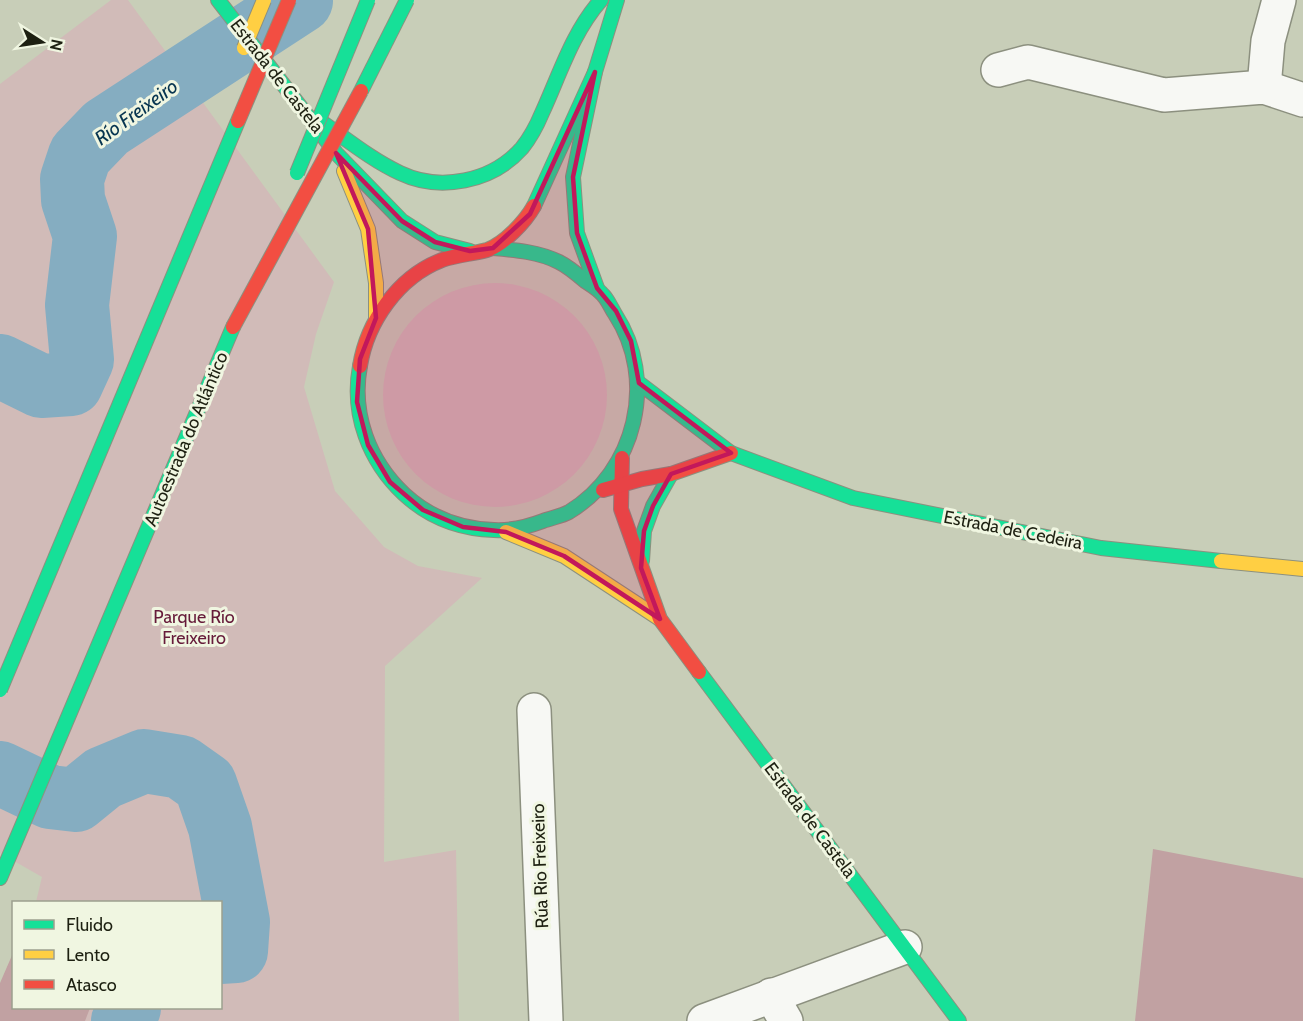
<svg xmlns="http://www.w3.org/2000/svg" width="1303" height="1021" viewBox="0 0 1303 1021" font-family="Cabin,sans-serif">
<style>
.green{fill:#d1bbb8}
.forest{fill:#c1a1a2}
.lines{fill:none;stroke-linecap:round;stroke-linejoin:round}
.river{stroke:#85adc1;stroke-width:64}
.street-casing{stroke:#8c907f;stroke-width:36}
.fast-casing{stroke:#8c907f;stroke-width:16}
.slow-casing{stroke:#8c907f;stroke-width:16}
.jam-casing{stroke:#8c907f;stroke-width:16}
.street{stroke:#f7f8f4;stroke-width:33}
.fast{stroke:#16e098;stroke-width:14}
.slow{stroke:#ffcf43;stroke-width:14}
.jam{stroke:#f24e42;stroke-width:14}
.fast-bridge-casing{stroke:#8c907f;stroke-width:16;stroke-linecap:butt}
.slow-bridge-casing{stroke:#8c907f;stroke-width:16;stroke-linecap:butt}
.jam-bridge-casing{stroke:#8c907f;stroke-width:16;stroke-linecap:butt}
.fast-bridge{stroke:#16e098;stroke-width:14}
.slow-bridge{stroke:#ffcf43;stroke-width:14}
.jam-bridge{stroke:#f24e42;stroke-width:14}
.marked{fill:#c2185b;fill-opacity:0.2;stroke:#c2185b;stroke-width:4.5;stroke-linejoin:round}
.labels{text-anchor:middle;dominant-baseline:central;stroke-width:6;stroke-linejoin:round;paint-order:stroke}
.street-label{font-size:18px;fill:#1d2011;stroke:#f0f6e1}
.park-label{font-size:18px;fill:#661b3a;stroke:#f0f6e1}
.water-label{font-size:20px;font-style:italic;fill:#073550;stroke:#f0f6e1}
</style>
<rect width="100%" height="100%" fill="#c8ceb8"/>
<g class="green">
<path d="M111,0H128L334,282L316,334L304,387L335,491L384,547L418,566L482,578L385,666L384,862L456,850L459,1021H0L14,1008H220V902H36L42,877L0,853V84Z"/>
<circle cx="495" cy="395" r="112"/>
</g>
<g class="forest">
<path d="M1153,849L1303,878V1021H1135Z"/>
<path d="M13,953L14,1008H90L85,1021H0V983Z"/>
</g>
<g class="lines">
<g class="river">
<path d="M0,366L41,386L71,384L82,360L77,305L85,236L73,200L72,179L80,155L106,128L301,1"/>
<path d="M0,773L50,797L76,800L103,778L144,761L181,767L205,784L220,827L238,922L236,951L220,952"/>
<path d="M123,1021L129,1008"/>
</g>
<g class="street-casing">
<g id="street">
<path d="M998,70L1028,62L1164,95L1264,87L1303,100"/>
<path d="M1264,87L1268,41L1279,0"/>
<path d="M534,710L546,1021"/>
<path d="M771,995L786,1021"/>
<path d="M704,1021L905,947"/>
</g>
</g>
<g class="fast-casing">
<g id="fast">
<path d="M218,0L336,153L402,221L435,242L470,251"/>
<path d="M316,118C344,137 370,159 400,173C440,192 492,182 522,148C530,138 537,125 542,113C560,74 572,33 601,0"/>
<path d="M534,206L595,72"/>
<path d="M597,288L577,233L573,177L595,72L617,0"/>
<path d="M360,366C351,414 369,461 404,494C429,517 460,529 494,530C512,531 527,527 543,521C551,518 562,516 569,512C636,471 658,380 615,314C611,308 608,300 603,295C598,289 591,285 585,281C577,274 569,267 559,262C539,252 516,250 493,248"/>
<path d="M639,383L731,453L853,498L1101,548L1221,561"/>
<path d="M642,561L644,531L653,506L671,474"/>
<path d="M699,672L959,1021"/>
<path d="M0,878L233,327"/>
</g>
</g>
<g class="slow-casing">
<g id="slow">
<path d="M344,171L368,229L376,283V318"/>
<path d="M506,532L564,556L660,619"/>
<path d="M1221,561L1303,569"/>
</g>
</g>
<g class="jam-casing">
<g id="jam">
<path d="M360,366C367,322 398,277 442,260C456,255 472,254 487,250C504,244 525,222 534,206"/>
<path d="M622,458L621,509L660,619L699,672"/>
<path d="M603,490L642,479L671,474L731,453"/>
</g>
</g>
<use href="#street" class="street"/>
<use href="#fast" class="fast"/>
<use href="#slow" class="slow"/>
<use href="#jam" class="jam"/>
<g class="fast-bridge-casing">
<g id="fast-bridge">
<path d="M361,91L407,0"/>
<path d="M297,173L368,0"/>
<path d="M0,690L238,121"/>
</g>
</g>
<g class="slow-bridge-casing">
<path id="slow-bridge" d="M244,48L264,0"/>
</g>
<g class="jam-bridge-casing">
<g id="jam-bridge">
<path d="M238,121L289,0"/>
<path d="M233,327L361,91"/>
</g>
</g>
<use href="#fast-bridge" class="fast-bridge"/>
<use href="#slow-bridge" class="slow-bridge"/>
<use href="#jam-bridge" class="jam-bridge"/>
</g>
<path class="marked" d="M595,72L573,177L577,233L597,288L616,311L631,341L639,383L731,453L671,474L653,506L644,531L641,568L660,619L564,556L506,532L463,527L423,510L390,482L368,445L357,402L360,359L376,318L368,229L336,153L402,221L435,242L470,251L493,248L530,214Z"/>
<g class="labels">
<g class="street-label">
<text transform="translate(277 76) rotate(52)">Estrada de Castela</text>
<text transform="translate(186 439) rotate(-67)">Autoestrada do Atlántico</text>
<text transform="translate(1013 530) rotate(11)">Estrada de Cedeira</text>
<text transform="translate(810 820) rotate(53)">Estrada de Castela</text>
<text transform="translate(540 866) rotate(-92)">Rúa Rio Freixeiro</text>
</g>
<g class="park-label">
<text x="194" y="617">Parque Río<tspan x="194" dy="21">Freixeiro</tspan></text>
</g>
<g class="water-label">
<text transform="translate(136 112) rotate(-36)">Río Freixeiro</text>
</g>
</g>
<rect x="12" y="901" width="210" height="108" fill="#f0f6e1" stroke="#9ca08e" stroke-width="1.5"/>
<rect x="24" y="920" width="30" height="9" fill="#16e098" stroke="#9ca08e" stroke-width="1.5"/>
<text x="66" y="931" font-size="18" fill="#1d2011">Fluido</text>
<rect x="24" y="950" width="30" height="9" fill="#ffcf43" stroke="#9ca08e" stroke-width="1.5"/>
<text x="66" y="961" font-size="18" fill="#1d2011">Lento</text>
<rect x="24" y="980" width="30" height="9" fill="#f24e42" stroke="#9ca08e" stroke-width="1.5"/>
<text x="66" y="991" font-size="18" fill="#1d2011">Atasco</text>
<g transform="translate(42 42) rotate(102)" stroke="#f0f6e1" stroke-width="4.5" paint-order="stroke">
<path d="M0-4.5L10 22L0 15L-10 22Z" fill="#1d2011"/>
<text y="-9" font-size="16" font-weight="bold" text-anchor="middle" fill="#1d2011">N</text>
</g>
</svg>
